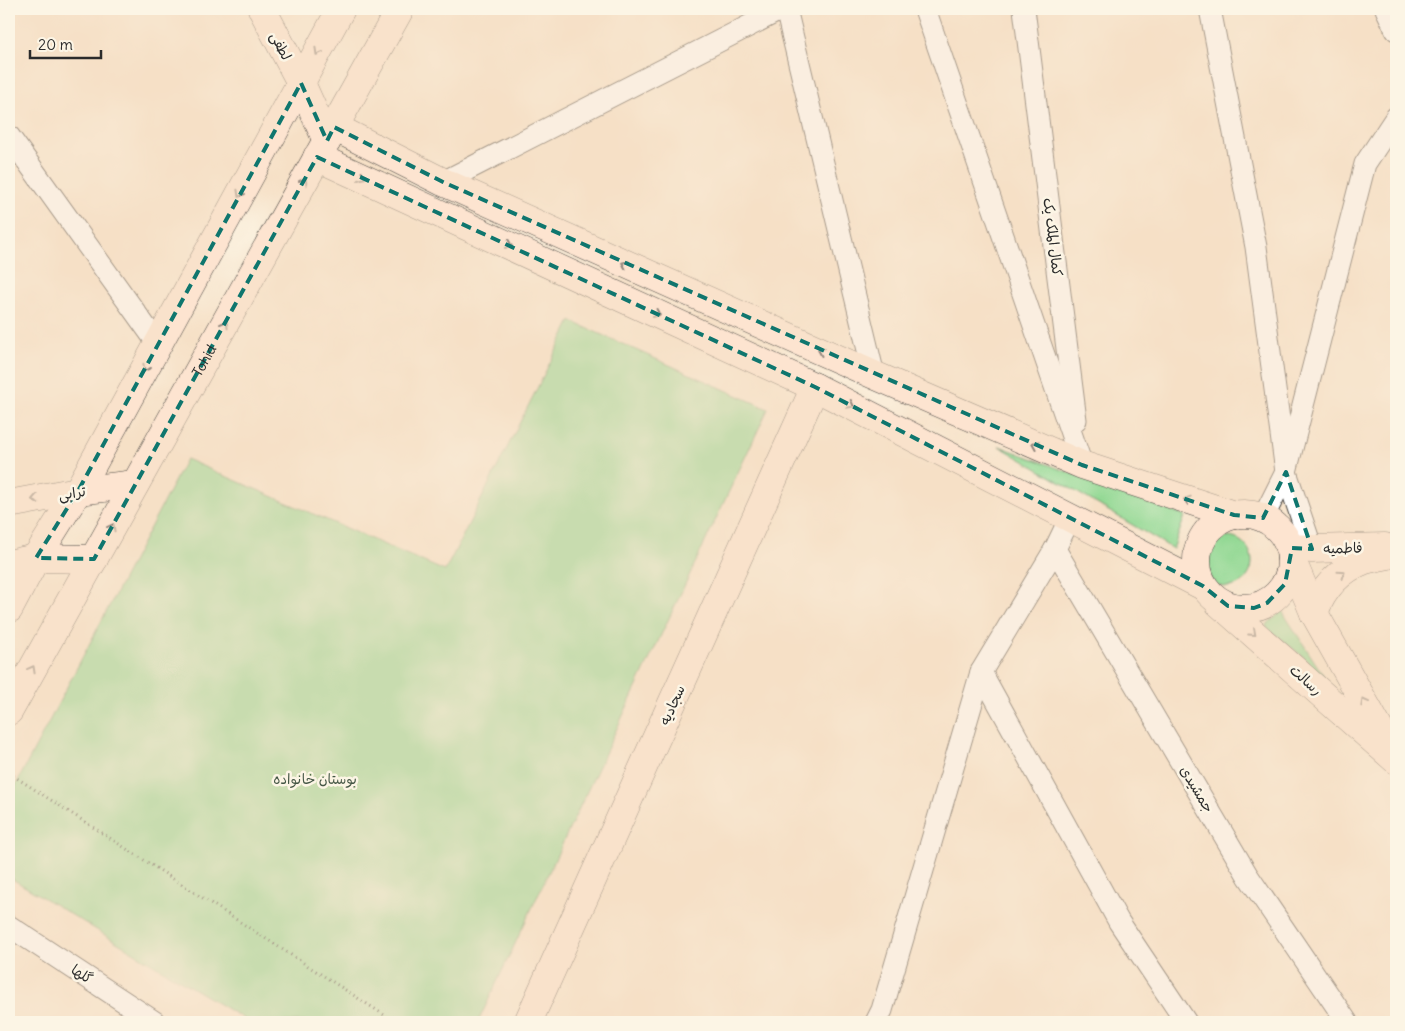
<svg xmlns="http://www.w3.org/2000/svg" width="1405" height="1031" viewBox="0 0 1405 1031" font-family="Delius,'Playpen Sans Arabic',sans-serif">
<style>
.green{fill:#91d893;stroke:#5e825f}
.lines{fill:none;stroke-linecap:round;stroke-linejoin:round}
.street-casing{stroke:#494642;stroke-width:23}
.secondary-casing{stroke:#494642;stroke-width:29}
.path{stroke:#494642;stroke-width:3;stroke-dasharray:1 4;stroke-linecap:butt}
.street{stroke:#fff;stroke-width:21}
.secondary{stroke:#fde4d0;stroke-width:28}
.oneway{stroke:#94887e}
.marked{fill:none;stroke:#0f766e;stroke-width:4;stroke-dasharray:10 6;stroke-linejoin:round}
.labels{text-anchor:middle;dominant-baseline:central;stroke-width:5;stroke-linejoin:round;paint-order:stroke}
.street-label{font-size:14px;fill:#2b2b2b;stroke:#fcf5e5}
.park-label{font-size:14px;fill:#445645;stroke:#fcf5e5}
</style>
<rect width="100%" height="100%" fill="#fcf5e5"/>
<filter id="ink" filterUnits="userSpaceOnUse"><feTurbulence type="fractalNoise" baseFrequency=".02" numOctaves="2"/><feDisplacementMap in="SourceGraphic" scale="10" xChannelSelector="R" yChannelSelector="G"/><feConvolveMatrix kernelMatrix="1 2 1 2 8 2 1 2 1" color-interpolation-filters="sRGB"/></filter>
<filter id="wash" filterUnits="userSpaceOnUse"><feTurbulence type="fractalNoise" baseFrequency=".0096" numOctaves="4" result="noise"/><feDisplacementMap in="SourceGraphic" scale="20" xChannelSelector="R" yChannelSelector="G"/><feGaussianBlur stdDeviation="1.12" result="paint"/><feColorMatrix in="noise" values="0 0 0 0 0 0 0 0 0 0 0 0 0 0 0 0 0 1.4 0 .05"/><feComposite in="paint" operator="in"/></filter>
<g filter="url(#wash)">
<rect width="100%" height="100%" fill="#f6e0c6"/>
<g class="green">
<path d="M571,321L768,409L478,1022H249L9,877V798L186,459L445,571Z"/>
<path d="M999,446L1185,516L1173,549Z"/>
<circle cx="1227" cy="562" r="25"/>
<path d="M1282,611L1347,712L1307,660L1265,626Z"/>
</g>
</g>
<g filter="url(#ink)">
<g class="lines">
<g class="street-casing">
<g id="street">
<path d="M786,9L874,375"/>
<path d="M925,9L1082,465"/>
<path d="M1024,9L1076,420"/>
<path d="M1210,9L1256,247L1286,472L1312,549"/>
<path d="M1386,9L1396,30"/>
<path d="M9,136L158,344"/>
<path d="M443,182L782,9"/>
<path d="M1263,518L1286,472L1365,164L1396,117"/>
<path d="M1055,549L1248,876L1347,1022"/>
<path d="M981,672L1119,922L1186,1022"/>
<path d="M9,926L155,1022"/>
<path d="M876,1022L882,1010L981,672L1055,549L1070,518"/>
</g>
</g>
<g class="secondary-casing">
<g id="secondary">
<path d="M262,9L301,83L327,141"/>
<path d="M334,127L443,182L874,375L1082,465L1234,515"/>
<path d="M317,157L815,387L1203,586"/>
<path d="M9,504L78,491L135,484"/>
<circle cx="1244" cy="561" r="47"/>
<path d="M1289,548L1312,549L1385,547"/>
<path d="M1291,558L1314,613L1386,741"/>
<path d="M9,564L36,558L94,559"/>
<path d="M1219,603L1396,760"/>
<path d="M9,609L36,558L78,491L341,9"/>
<path d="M1314,613C1323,588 1339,570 1365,560C1374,557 1386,556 1396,553"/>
<path id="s1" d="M9,711L400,9"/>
<path d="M528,1022L815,387"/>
</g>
</g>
<path class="path" d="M9,773L395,1022"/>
<use href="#street" class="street"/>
<use href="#secondary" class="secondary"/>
</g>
<defs><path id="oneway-chevron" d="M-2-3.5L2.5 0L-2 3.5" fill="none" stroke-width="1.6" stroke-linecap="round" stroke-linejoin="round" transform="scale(1.25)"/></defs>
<g class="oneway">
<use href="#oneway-chevron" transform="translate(318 52) rotate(119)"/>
<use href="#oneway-chevron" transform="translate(362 177) rotate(25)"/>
<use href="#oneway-chevron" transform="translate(304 181) rotate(-61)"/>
<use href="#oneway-chevron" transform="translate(240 194) rotate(119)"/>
<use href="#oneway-chevron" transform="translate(509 245) rotate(25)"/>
<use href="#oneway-chevron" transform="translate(625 264) rotate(-156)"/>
<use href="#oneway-chevron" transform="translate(657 314) rotate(25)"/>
<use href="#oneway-chevron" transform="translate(225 324) rotate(-61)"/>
<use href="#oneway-chevron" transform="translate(821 351) rotate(-156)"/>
<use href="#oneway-chevron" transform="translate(146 368) rotate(119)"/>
<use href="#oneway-chevron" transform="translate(851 405) rotate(27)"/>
<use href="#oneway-chevron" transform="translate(1035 444) rotate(-157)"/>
<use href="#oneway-chevron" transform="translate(35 499) rotate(169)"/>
<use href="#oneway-chevron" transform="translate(1187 500) rotate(-162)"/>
<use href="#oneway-chevron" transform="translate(112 527) rotate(-61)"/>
<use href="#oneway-chevron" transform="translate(1342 574) rotate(-35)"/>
<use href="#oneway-chevron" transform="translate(1253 633) rotate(42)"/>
<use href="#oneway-chevron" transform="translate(32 669) rotate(-61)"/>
<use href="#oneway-chevron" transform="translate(1364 702) rotate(-119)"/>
</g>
</g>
<path d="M0 0H1405V1031H0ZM301,83L327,141L334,127L443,182L1082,465L1234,515L1263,518L1286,472L1312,549L1292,548L1285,584L1267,603L1254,608L1228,606L1203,586L815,387L317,157L94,559L36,558L78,491Z" fill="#f6e0c6" fill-opacity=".55" fill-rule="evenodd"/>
<path class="marked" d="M301,83L327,141L334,127L443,182L1082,465L1234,515L1263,518L1286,472L1312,549L1292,548L1285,584L1267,603L1254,608L1228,606L1203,586L815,387L317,157L94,559L36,558L78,491Z"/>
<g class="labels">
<g class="street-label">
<text transform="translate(281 46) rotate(63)">لطفی</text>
<text transform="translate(1053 237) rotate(83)">کمال الملک یک</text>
<text stroke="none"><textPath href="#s1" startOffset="401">Tohid</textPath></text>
<text transform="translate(72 493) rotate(-9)">ترابی</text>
<text transform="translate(1343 548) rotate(-1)">فاطمیه</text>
<text transform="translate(1306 680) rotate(42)">رسالت</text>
<text transform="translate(672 705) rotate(-66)">سجادیه</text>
<text transform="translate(1197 789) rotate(59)">جمشیدی</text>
<text transform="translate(82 974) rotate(33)">گلها</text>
</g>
<g class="park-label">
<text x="315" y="779">بوستان خانواده</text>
</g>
</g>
<rect width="1405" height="1031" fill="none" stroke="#fcf5e5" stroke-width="30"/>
<path d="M30 50v8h71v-8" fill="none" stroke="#2b2b2b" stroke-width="2.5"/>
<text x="38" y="50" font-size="15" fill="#2b2b2b" stroke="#fcf5e5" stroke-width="4" paint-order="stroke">20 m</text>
</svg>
